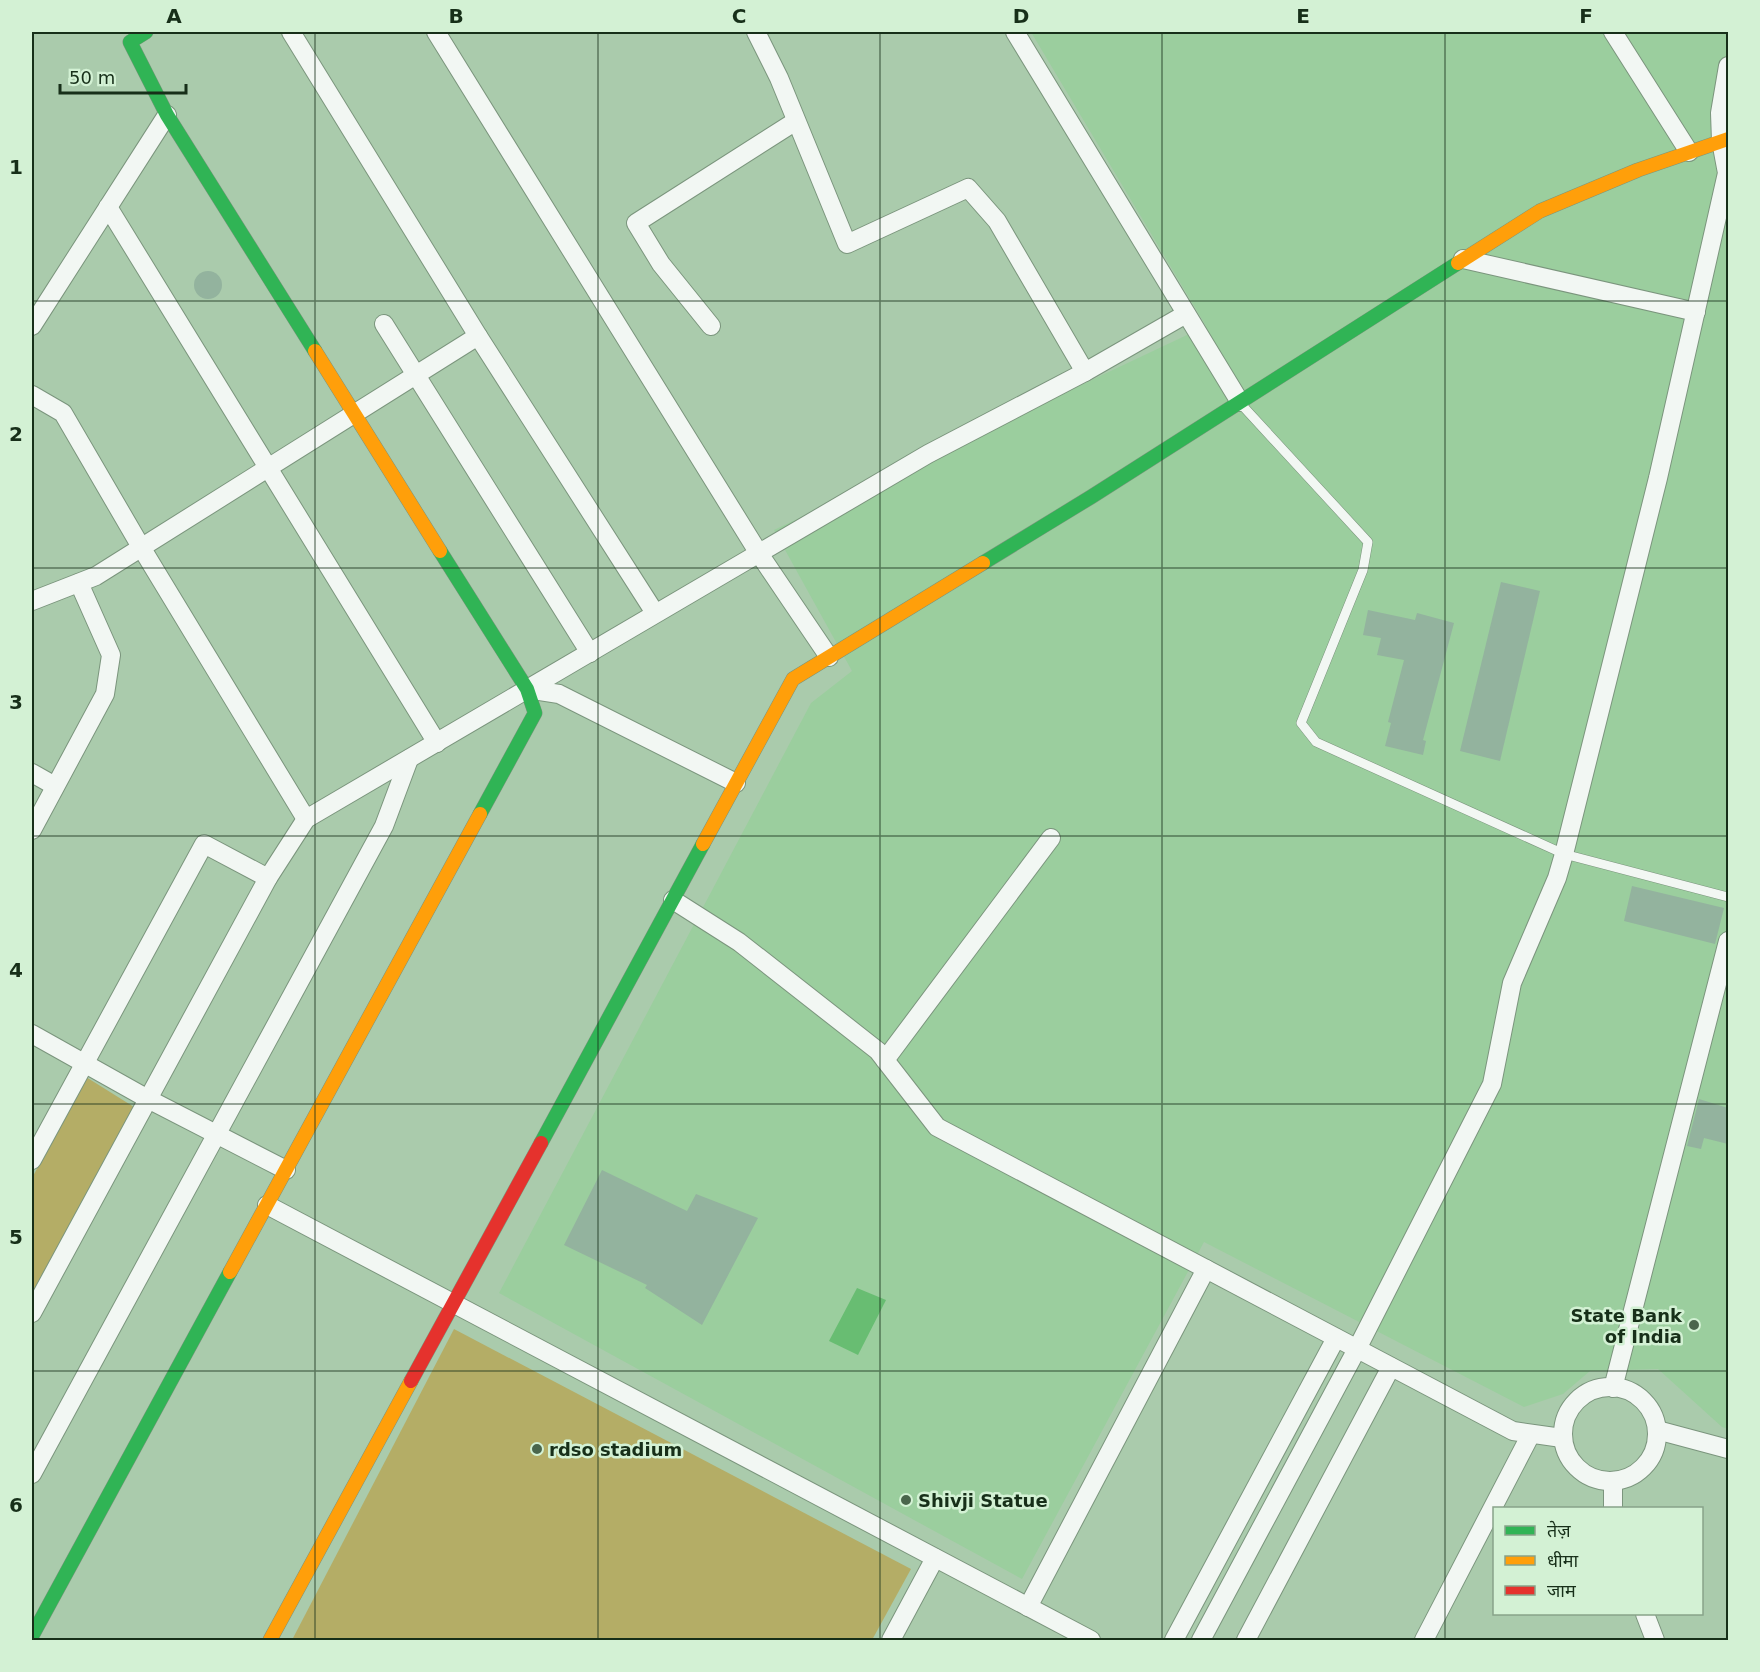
<svg xmlns="http://www.w3.org/2000/svg" width="1760" height="1672" viewBox="0 0 1760 1672" font-family="'DejaVu Sans','Noto Sans Devanagari',sans-serif">
<style>
.built{fill:#9bce9e}
.green{fill:#b4ad66}
.water{fill:#68bd72}
.building{fill:#93b39e}
.lines{fill:none;stroke-linecap:round;stroke-linejoin:round}
.lane-casing{stroke:#7b957d;stroke-width:10}
.street-casing{stroke:#7b957d;stroke-width:20}
.fast-casing{stroke:#7b957d;stroke-width:15}
.slow-casing{stroke:#7b957d;stroke-width:15}
.jam-casing{stroke:#7b957d;stroke-width:15}
.lane{stroke:#f2f7f3;stroke-width:9}
.street{stroke:#f2f7f3;stroke-width:18}
.fast{stroke:#30b455;stroke-width:14}
.slow{stroke:#ff9f0a;stroke-width:14}
.jam{stroke:#e5322d;stroke-width:14}
.grid{fill:none;stroke:#172f19;stroke-width:1.5;stroke-opacity:0.55}
.poi-dot{fill:#4a664c;stroke:#d3f1d4;stroke-width:2}
.labels{text-anchor:middle;dominant-baseline:central;stroke-width:5;stroke-linejoin:round;paint-order:stroke}
.poi-label{font-size:18px;font-weight:bold;fill:#172f19;stroke:#d3f1d4;text-anchor:start}
.neatline{fill:none;stroke:#172f19;stroke-width:2}
.grid-label{font-size:20px;text-anchor:middle;font-weight:bold;fill:#172f19}
</style>
<rect width="100%" height="100%" fill="#aacbac"/>
<path class="built" d="M1031,32H1728V1429L1722,1427L1658,1369L1590,1371L1563,1394L1524,1407L1204,1242L1022,1579L499,1293L811,703L852,671L774,530L1206,326Z"/>
<g class="green">
<path d="M86,1077L134,1107L32,1293V1178Z"/>
<path d="M454,1329L911,1569L872,1640H292Z"/>
</g>
<path class="water" d="M857,1288L886,1300L858,1355L829,1341Z"/>
<g class="building">
<circle cx="208" cy="285" r="14"/>
<path d="M1501,582L1540,591L1500,761L1460,751Z"/>
<path d="M1368,610L1415,620L1417,613L1454,623L1423,740L1426,741L1423,755L1385,746L1391,723L1388,722L1404,660L1377,655L1381,638L1363,635Z"/>
<path d="M1632,886L1724,908L1715,944L1624,921Z"/>
<path d="M1699,1099L1728,1108V1144L1704,1138L1701,1149L1687,1146Z"/>
<path d="M602,1170L687,1211L696,1194L758,1218L702,1325L645,1288L647,1285L564,1245Z"/>
</g>
<g class="lines">
<g class="lane-casing">
<path id="lane" d="M1240,403L1368,542L1363,570L1301,723L1316,742L1564,854L1728,897"/>
</g>
<g class="street-casing">
<g id="street">
<path d="M291,32L478,336L655,613"/>
<path d="M436,32L758,552L829,657"/>
<path d="M756,32L779,78L847,244L968,188L997,221L1085,372L1186,314"/>
<path d="M1015,32L1240,402"/>
<path d="M1613,32L1689,152"/>
<path d="M108,207L437,743"/>
<path d="M1463,259L1696,312"/>
<path d="M384,324L590,653"/>
<path d="M32,326L167,115"/>
<path d="M711,326L661,264L636,223L796,121"/>
<path d="M32,395L63,413L141,547L306,819"/>
<path d="M32,601L96,576L478,336"/>
<path d="M527,689L559,694L736,783"/>
<path d="M32,773L55,786"/>
<path d="M32,830L105,694L111,655L79,583"/>
<path d="M673,900L739,942L878,1051L937,1127L1513,1431L1562,1438"/>
<path d="M32,1034L148,1099L286,1170"/>
<path d="M885,1060L1051,838"/>
<path d="M32,1160L204,844L268,878"/>
<path d="M267,1205L1091,1640"/>
<path d="M32,1313L268,878L306,819L928,454L1085,372"/>
<circle cx="1610" cy="1434" r="47"/>
<path d="M1613,1388L1728,941"/>
<path d="M1657,1430L1728,1449"/>
<path d="M32,1474L384,826L409,759"/>
<path d="M1613,1508V1481"/>
<path d="M1028,1607L1206,1269"/>
<path d="M1645,1614L1655,1640"/>
<path d="M891,1640L935,1558"/>
<path d="M1174,1640L1336,1338"/>
<path d="M1201,1640L1357,1349L1492,1084L1512,983L1557,878L1564,854L1658,478L1727,173L1721,141L1720,113L1728,66"/>
<path d="M1246,1640L1391,1367"/>
<path d="M1424,1640L1531,1434"/>
</g>
</g>
<g class="fast-casing">
<g id="fast">
<path d="M146,32L130,42L167,115L315,351"/>
<path d="M440,551L527,689L535,713L480,814"/>
<path d="M983,563L1091,497L1458,263"/>
<path d="M541,1143L703,844"/>
<path d="M32,1636L230,1272"/>
</g>
</g>
<g class="slow-casing">
<g id="slow">
<path d="M1458,263L1540,211L1638,170L1728,139"/>
<path d="M315,351L440,551"/>
<path d="M703,844L793,679L983,563"/>
<path d="M230,1272L480,814"/>
<path d="M270,1640L411,1381"/>
</g>
</g>
<g class="jam-casing">
<path id="jam" d="M411,1381L541,1143"/>
</g>
<use href="#lane" class="lane"/>
<use href="#street" class="street"/>
<use href="#fast" class="fast"/>
<use href="#slow" class="slow"/>
<use href="#jam" class="jam"/>
</g>
<path class="grid" d="M315,32V1640M598,32V1640M880,32V1640M1162,32V1640M1445,32V1640M32,301H1728M32,568H1728M32,836H1728M32,1104H1728M32,1371H1728"/>
<g class="poi-dot">
<circle cx="1694" cy="1325" r="6"/>
<circle cx="537" cy="1449" r="6"/>
<circle cx="906" cy="1500" r="6"/>
</g>
<g class="labels">
<g class="poi-label">
<text x="1682" y="1315" text-anchor="end">State Bank<tspan x="1682" dy="21">of India</tspan></text>
<text x="549" y="1449">rdso stadium</text>
<text x="918" y="1500">Shivji Statue</text>
</g>
</g>
<rect width="1760" height="1672" fill="none" stroke="#d3f1d4" stroke-width="66"/>
<rect x="1493" y="1507" width="210" height="108" fill="#d3f1d4" stroke="#88a389" stroke-width="1.5"/>
<rect x="1505" y="1526" width="30" height="9" fill="#30b455" stroke="#88a389" stroke-width="1.5"/>
<text x="1547" y="1537" font-size="18" fill="#172f19">तेज़</text>
<rect x="1505" y="1556" width="30" height="9" fill="#ff9f0a" stroke="#88a389" stroke-width="1.5"/>
<text x="1547" y="1567" font-size="18" fill="#172f19">धीमा</text>
<rect x="1505" y="1586" width="30" height="9" fill="#e5322d" stroke="#88a389" stroke-width="1.5"/>
<text x="1547" y="1597" font-size="18" fill="#172f19">जाम</text>
<path d="M60 84v9h126v-9" fill="none" stroke="#172f19" stroke-width="3"/>
<text x="69" y="84" font-size="18" fill="#172f19" stroke="#d3f1d4" stroke-width="4.5" paint-order="stroke">50 m</text>
<rect x="33" y="33" width="1694" height="1606" class="neatline"/>
<g class="grid-label">
<text x="174" y="23">A</text>
<text x="456" y="23">B</text>
<text x="739" y="23">C</text>
<text x="1021" y="23">D</text>
<text x="1303" y="23">E</text>
<text x="1586" y="23">F</text>
<text x="16" y="174">1</text>
<text x="16" y="441">2</text>
<text x="16" y="709">3</text>
<text x="16" y="977">4</text>
<text x="16" y="1244">5</text>
<text x="16" y="1512">6</text>
</g>
</svg>
